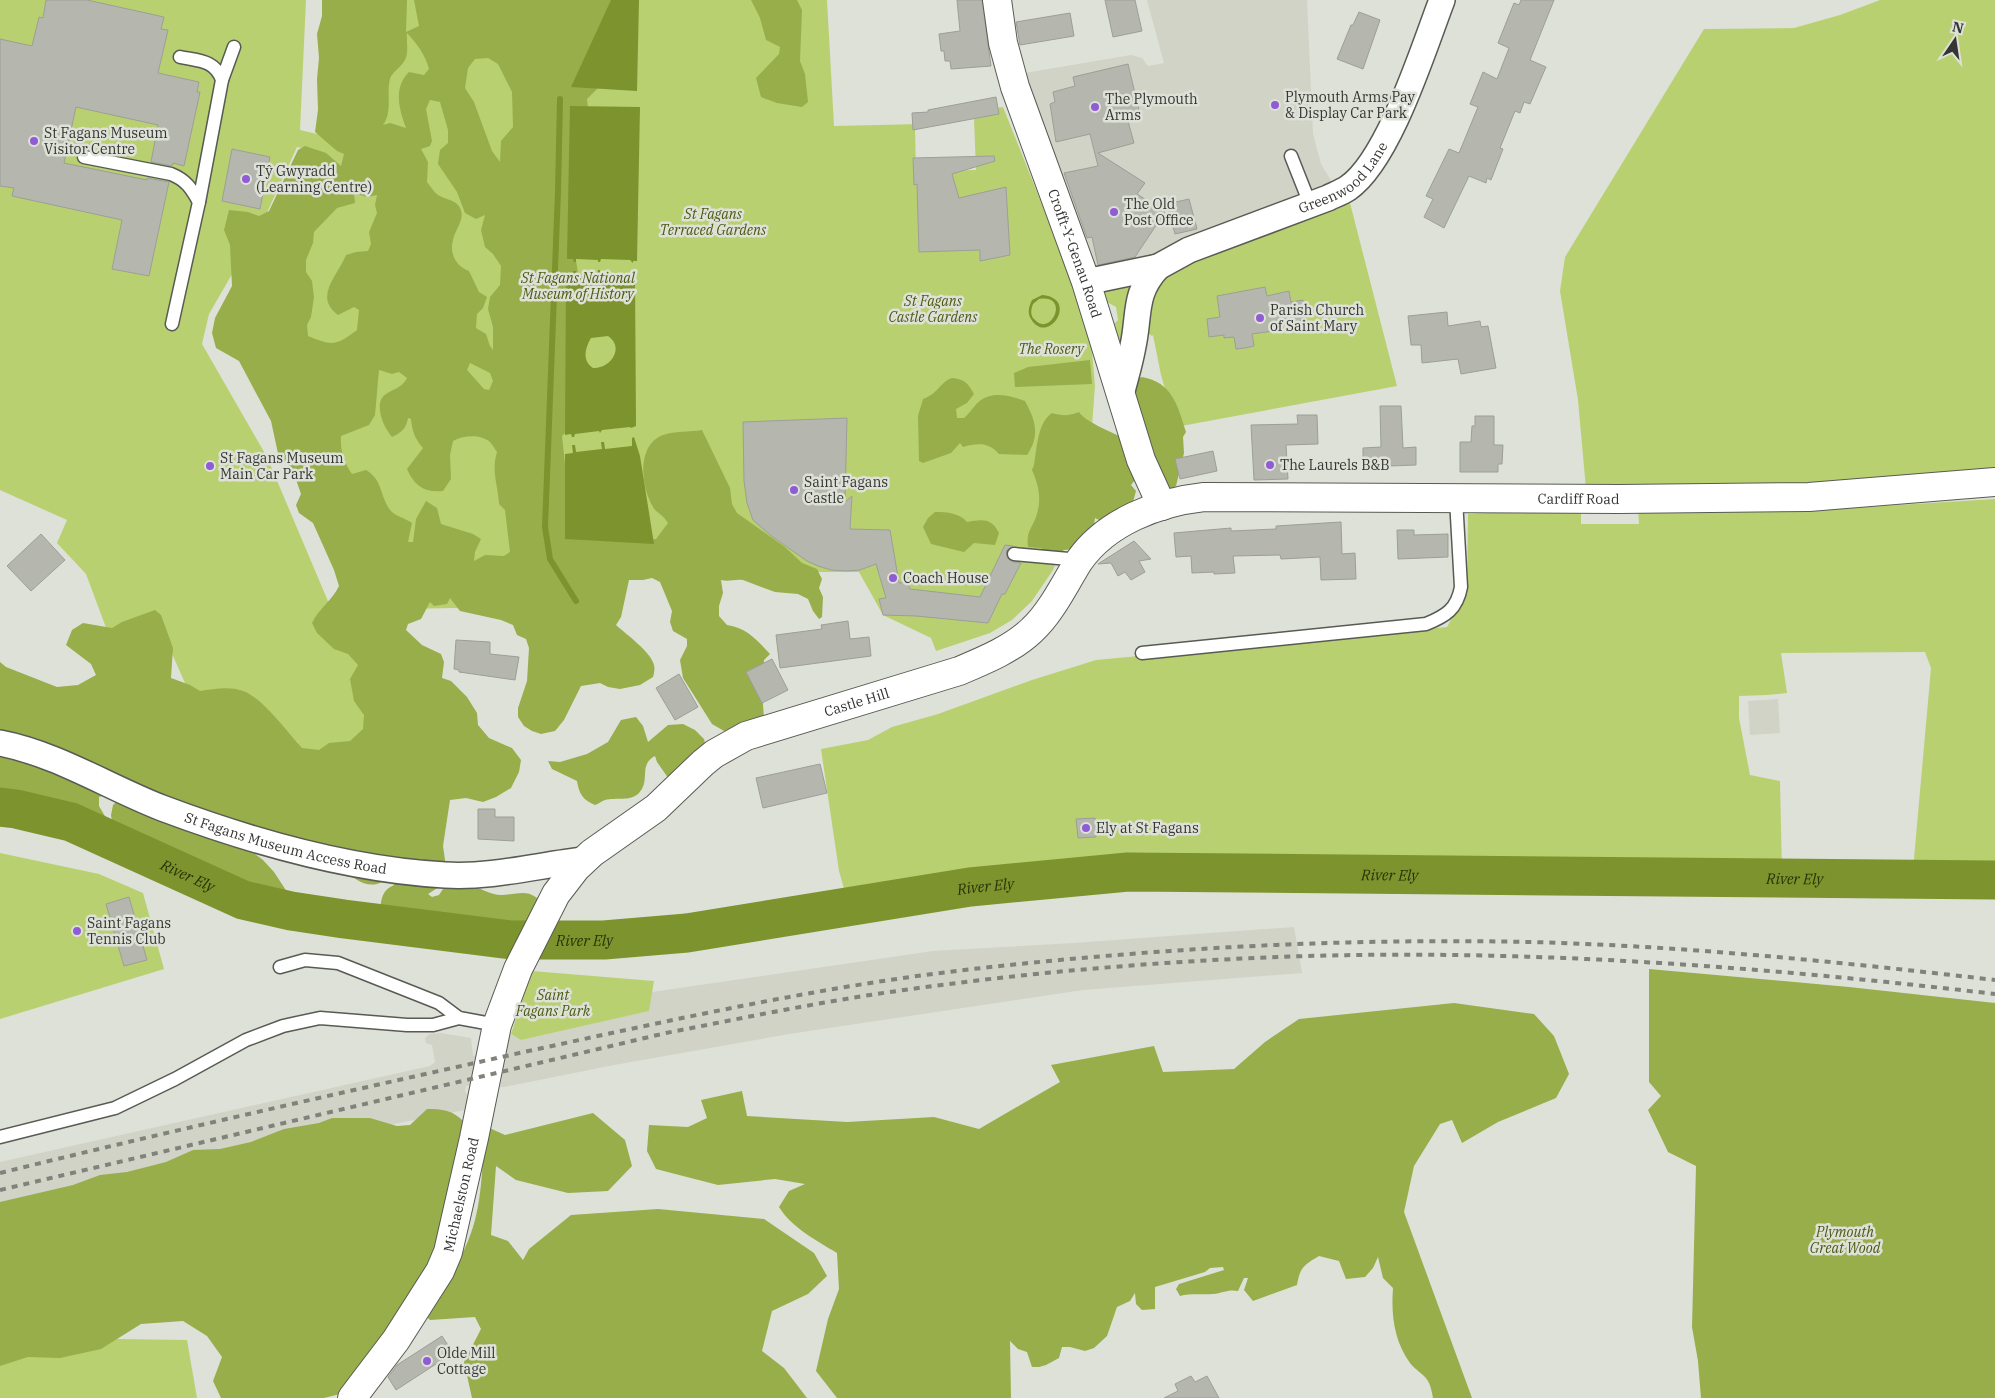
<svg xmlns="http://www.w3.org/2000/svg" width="1995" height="1398" viewBox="0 0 1995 1398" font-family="'IBM Plex Serif',serif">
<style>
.built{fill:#d0d3c5}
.green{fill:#b9d071}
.forest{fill:#97ae4b;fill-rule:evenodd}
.water{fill:#7d932d;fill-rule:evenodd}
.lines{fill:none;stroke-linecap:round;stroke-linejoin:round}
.stream{stroke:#7d932d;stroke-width:6}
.river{stroke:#7d932d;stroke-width:39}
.building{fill:#b5b7af;stroke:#9c9f97}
.service-casing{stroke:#585b53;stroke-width:15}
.minor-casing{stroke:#585b53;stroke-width:28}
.tertiary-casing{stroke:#585b53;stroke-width:30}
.service{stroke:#fff;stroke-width:12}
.minor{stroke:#fff;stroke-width:25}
.tertiary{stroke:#fff;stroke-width:28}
.rail{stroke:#80827c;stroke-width:4;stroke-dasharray:6 6;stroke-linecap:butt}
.poi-dot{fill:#905cd5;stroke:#dee1d8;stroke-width:2}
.labels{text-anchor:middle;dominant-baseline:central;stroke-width:5;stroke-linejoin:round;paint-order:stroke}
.poi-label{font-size:14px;fill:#353633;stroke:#dee1d8;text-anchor:start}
.street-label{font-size:14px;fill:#353633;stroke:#dee1d8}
.park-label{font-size:14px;font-style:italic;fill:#4b5a12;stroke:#dee1d8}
.water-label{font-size:15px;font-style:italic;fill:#293207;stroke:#dee1d8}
</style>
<rect width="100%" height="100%" fill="#dee1d8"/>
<g class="built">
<path d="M1147,0H1307L1313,134L1321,164L1333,184L1158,258L1106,269L1093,267L1068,199L1059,166L1025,73L1131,55L1142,58L1148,66L1164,63Z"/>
<path d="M1778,699L1780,733L1750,735L1748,701Z"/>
<path d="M1294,927L1302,973L1083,990L789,1034L614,1065L504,1087H500L502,1078L466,1086L465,1091L471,1101L470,1109L379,1127L0,1212V1162L430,1066L435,1062L432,1045L426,1043L425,1038L429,1034L441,1033L471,1038L473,1056L507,1049L510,1034L521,1040L648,1011L652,992L933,951L1074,943Z"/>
</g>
<g class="green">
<path d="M0,0H306L300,130L321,135L324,0H827L834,126L920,124V129H915L916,171L976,170L974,119L982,117L981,110L1003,107L1061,252L1080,303L1092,351L1095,386L1088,479L1053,570L1032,601L1012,620L990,633L936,651L931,638L883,615L859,572H592L522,612L454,608L355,610L235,326L320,152L297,147L264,219L209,314L202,344L267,457L341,632L375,649L409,864L188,690L156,617L108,633L86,574L57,543L67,520L0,490Z"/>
<path d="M1880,0H1995V470L1790,486L1586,489L1578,400L1560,291L1565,257L1704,29L1794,28L1840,15Z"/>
<path d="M1350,203L1397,386L1176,427L1161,375L1153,335L1152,336L1145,331L1149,292L1179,265L1291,223L1321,215Z"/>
<path d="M1133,284L1122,348L1114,324L1118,320L1116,307L1107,302L1103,292Z"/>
<path d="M1995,499V881H1912L1931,668L1925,652L1781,653L1787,693L1767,695L1739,696V718L1750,775L1780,781L1782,874L1250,854L1123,857L1079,860L1054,868L980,871L966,877L929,880L845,892L839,871L821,749L868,740L892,727L938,714L1032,680L1096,660L1447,627L1467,591L1468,514L1581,508V524H1639L1638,509H1834Z"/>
<path d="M0,853L99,874L143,893L164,969L0,1019Z"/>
<path d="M532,971L654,981L649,1011L521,1040L511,1034Z"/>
<path d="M117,1339L187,1340L197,1398H0V1343Z"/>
</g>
<g class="forest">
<path d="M322,0H407L406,32L419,26L414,0H635L601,85L587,99L589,118L574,249L581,290L570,428L562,436L565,464L642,540L656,539L668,523C663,514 655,512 653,507C641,487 636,445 663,435C674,431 690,432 702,430L730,488L732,504L737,513L785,547L802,563L817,569L822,579L819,588L823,597L822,617L819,619L813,611L808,599L798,594L775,592L743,580C734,579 729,582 721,580L723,593L719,606V616L727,625C747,628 757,640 770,654L764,660L762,690L764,719L731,735L712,724L683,678L680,660L687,646V639L673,631L670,622L672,611L660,582L652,578L643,580H629L621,617L616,625C627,635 651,652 654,665C655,668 654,674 653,677L640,685L620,689L608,687L600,683L581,686L564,720L555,731L541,734L532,731L524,726L518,717V708L527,681L529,648L526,639L517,635L513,625L501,620L460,611L450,598L447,604L434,606L430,602L421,619L408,624L406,630L422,645L441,654L444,662L442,678L451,681L467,697L477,713L478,725L489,738L512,748L521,760L519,772L511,788L496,797L483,802L466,798L450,800L443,846L448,881L428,894L432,897L439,895L443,889C452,889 467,886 474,887C483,889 491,895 501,895C523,894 529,887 546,907L529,927C525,928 519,930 514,929C509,928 505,927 499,927C487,929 477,934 465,931C453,928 442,917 430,916C414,913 397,933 384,916C380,911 380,904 382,898C384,891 388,888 394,885L393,880C386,879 384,882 377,884C364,887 352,878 344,868L242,844L263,860L274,872L291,898L283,907C260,910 218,906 199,892C192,886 190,876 188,867L181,865L168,875C141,874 147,852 139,834C130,830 121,833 113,828L111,815L113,805L118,800L111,793L99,797V806L106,818L100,828H77L75,818L70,806C60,809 52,817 42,820C25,825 11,803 5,791H0V662L6,667L57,687L78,685L96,675L91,664L66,645L72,630L83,623L112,628L122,622L155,610L161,615L173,648L171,678L190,685L200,691C213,689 230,686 243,691C263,698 287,732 302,748L319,750L329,743L350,741L363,729L364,715L354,701L350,679L358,665L348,654L334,649L317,633L312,623C319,608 332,601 339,586L334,570L313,523L299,513L296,505L301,494L292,468L279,458L271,421L239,361L216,348L212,333L215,318L232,286L230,245L224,230L229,210L248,212L259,216L269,211L298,150L305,146L326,153L341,166L344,154L337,151L315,132L318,110L317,79L319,58L317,34L322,16ZM407,33C417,44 425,54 429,69L424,75L409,72C393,88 399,109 406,128L390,123L383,125C393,111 386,94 390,79C392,72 399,69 403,63C410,54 406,43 407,33ZM488,58L498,64L512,92L513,127L501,141L500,162L492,151L474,102L465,88L468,68L475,59ZM430,100L440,102L448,130V143L440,150L438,164L457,192L465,213L476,219L485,215L481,230L485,247L493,254L501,266L500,285L490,297L488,309L493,327V350L490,346L486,334L476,328L477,314L483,308L487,297L479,292L469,271C457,267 449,254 453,240C455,229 466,219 460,208C456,200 447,200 440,196C435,194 431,187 427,182L428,162L421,149L430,146L432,141L426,109ZM354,193L367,197L377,195L375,205L377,213L369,232L371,244L368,251L356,252L346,255C338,275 313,297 338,315L354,307L359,310L357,330C336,346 332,346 308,336L307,325L311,317L314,297L312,281L306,272V260L313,243L314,232L337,208L355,203ZM470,363L490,373L493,381L489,390L484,389L467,370ZM379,370L392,374L399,372L407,378C399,395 374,387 381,416C383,424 387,431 392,437C402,432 406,429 408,418L411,419C412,431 415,439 423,448L407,469C414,486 425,493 443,491L451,479L450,455L453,441C463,435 481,434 490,442C492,444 495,449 497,452C491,472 498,484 499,504L505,510L510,552L504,556L485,555L474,561L475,552L481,539L473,534L441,524L437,508L426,501L416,519L413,542H408L412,523C405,518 395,516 391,511C379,496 384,481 366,470L352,474C344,462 340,450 341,436L369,425L375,415Z"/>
<path d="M751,0H797L802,10L800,61L805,74L808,102L802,107L777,103L761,97L756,78L779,54L780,47L766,40L760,18Z"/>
<path d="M1090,360L1092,384L1015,387L1014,373L1028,367Z"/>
<path d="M1142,377C1172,382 1178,406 1186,432L1183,437L1184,453L1176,486L1171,489L1139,475L1131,485L1136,491L1133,502L1107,524L1095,518L1093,531L1075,549L1064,550L1059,554L1045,553L1041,548L1028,547C1026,532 1031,530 1036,517C1042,500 1039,486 1032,470L1034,465C1037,449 1037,423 1052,413C1062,416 1069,416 1079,412C1086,424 1127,438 1141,446L1133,380Z"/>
<path d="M952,378C964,379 968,383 974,394L967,403L956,409L957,418H964C970,413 975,404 981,400C993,391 1012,396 1025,401C1036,421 1040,436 1027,455L999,454C989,442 977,443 963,447L960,443L951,453L923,463L919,461L918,416L923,399C938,394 940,382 952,378Z"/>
<path d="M935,512C947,512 960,513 967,522C982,519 992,518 999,533L995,545L974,543L964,552L931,544L923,527L928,518Z"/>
<path d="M636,717L643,726L648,742L668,725L683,724L695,730L704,739L708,756L671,782L657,762L655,756C638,765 651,780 639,793C630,802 616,797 605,800C602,801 598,804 595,805C583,800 579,794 577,781L552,769L548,761L560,762L587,754L608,742L621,720Z"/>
<path d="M1649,969L1849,987L1995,1003V1398H1701L1698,1361L1692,1327L1696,1166L1668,1152L1648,1110L1661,1096L1649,1082Z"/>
<path d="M1454,1003L1534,1014L1554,1036L1569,1074L1556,1098L1498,1122L1462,1143L1452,1120L1440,1124L1414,1166L1404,1212L1472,1398H1433C1432,1393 1431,1387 1429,1383C1426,1375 1415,1370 1410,1363C1394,1341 1391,1315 1393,1288L1383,1278L1378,1257L1373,1268L1365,1277L1346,1279L1339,1261L1319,1256C1304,1265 1300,1267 1297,1285L1253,1301L1244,1290L1248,1278H1244L1238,1291C1228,1289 1223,1293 1213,1294C1202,1295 1191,1293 1180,1296L1176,1289L1179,1284L1224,1270L1223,1267L1210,1268L1205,1272L1155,1287V1309L1142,1310L1136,1304L1135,1293L1130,1301L1117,1307L1107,1336L1094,1348L1085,1351L1070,1347H1062L1059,1358L1046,1365L1039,1367H1032L1027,1352L1018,1349L1010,1341L1011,1398H837L816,1371L828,1319L839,1289L837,1253C816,1240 792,1228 779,1207L789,1191L805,1184L775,1179L718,1185L656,1169L647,1151L649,1125L688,1127L707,1118L701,1100L742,1091L747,1116L847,1122L934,1117L979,1129L1060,1082L1051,1065L1154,1046L1163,1072L1234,1069L1265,1042L1299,1019Z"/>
<path d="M427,1109C442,1109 453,1110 464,1122L468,1212L344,1393L324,1398H221L213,1381L222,1357L207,1336L183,1321L141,1324L101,1349L60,1358L28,1357L0,1366V1202L73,1185L100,1175L127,1172L166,1162L193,1150L220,1149L251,1142L284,1129L319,1123L332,1118H370L397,1126L410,1125Z"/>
<path d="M593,1113L625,1140L632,1166L608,1191L568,1193L516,1180L496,1166L491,1235L508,1241L523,1260L529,1249L571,1215L658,1209L764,1219L814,1253L827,1276L808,1294L772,1311L762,1351L784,1368L807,1398H472L464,1362L481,1329L475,1317L430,1320L421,1312C437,1290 458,1267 468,1241C483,1206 482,1164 485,1126L505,1135Z"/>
</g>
<g class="water">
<path d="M611,0H639L637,91L571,87Z"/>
<path d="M570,106L640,107L637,261H633V263L630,260L601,259L600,262H598V260L576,259V262H574L573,259H567Z"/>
<path d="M598,270H600V277L630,278V271H633V277L635,278L636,426L631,428L630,427L602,430L600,433L599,431L575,434L574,437H572L571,434L565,435L566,276H573V271H576V276L597,277ZM608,336C625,347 611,369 593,368C582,361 585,348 591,338Z"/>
<path d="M1042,295C1080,298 1048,347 1031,319C1027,313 1029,306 1032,300ZM1039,299C1071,294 1051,339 1034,319C1030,315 1031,309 1033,304Z"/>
<path d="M634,437L640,456L654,544L565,539V454L573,453L572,445H575L576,452L602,449L601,442H604L605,449L632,446V438Z"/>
</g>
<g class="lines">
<path class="stream" d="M560,99L558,191L545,527L550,559L576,601"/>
<path class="river" id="s1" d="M0,807L16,809L71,822L243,900L291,911L344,919L511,940H604L687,933L970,887L1128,872L1995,880"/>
</g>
<g class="building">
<path d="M46,0H87L164,17L161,29L168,30L158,73L199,82L197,92H200L184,166L173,163L172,166L151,162L158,125L76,107L64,163L147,180V178L169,182L149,276L112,269L122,220L12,196L14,188L0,186V39L32,46L39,17L43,18Z"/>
<path d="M957,0H982L991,66L951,69L950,61H945L944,51H941L939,34L960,31Z"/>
<path d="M1105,0H1135L1142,31L1113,37Z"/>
<path d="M1521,0H1554L1530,60L1546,67L1530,104L1524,102L1520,113L1515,111L1500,148L1503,149L1491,180L1487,178L1486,183L1469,176L1444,228L1424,217L1433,199L1426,196L1449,149L1459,153L1478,107L1470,104L1483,72L1497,79L1509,48L1498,43L1514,3L1519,5Z"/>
<path d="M1359,12L1380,20L1363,69L1337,59L1351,25H1353Z"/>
<path d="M1070,13L1074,36L1020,45L1016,22Z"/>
<path d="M1128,64L1139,110L1126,114L1134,143L1098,153L1145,183L1137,194L1165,212L1135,257L1098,265L1092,237L1087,238L1064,173L1098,166L1090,134L1056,142L1050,104L1055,102L1053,92L1075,86L1073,77Z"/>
<path d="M996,97L999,114L913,130L912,113L928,112V110Z"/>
<path d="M232,149L270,157L260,209L222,201Z"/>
<path d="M994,156L995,161L952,174L959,198L1006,187L1010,255L980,261V250L919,252L917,184L914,185L913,158Z"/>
<path d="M1189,199L1197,229L1175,234L1167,204Z"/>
<path d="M1265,287L1267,296L1289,291L1291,302L1303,300L1306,320L1272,327L1273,331L1252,334L1254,346L1245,348L1236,349L1234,337L1224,338V335L1209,337L1207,319L1220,317L1217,296Z"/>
<path d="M1447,312L1448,326L1480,321L1481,327L1488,326L1496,368L1461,374L1458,359L1422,363L1421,345H1411L1408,316Z"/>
<path d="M1380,406H1401L1403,448L1416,447V465L1363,467V448L1381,447Z"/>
<path d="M1297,415H1317L1318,444L1286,445L1288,479L1254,480L1251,425L1298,424Z"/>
<path d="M1475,416H1494V445H1503L1502,464H1498V472H1460V442H1471L1472,426H1475Z"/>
<path d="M847,418L845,502L852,496L850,529L890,530L899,583L907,582L910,589L980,597L1005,545L1013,546L1007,550V558L1013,562L1021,563L1005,594H1002L988,623L916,616L883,615L879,599L886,598L876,564L860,570L847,571L831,570L818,566L807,561L770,535L753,520L747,503L744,481L743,422Z"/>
<path d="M1213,451L1217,471L1180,479L1175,459Z"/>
<path d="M1341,522L1342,554L1355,553L1356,579L1321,580L1320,557L1281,559L1280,555L1233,556L1235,573L1214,574V572L1192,573L1191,556L1176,557L1174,533L1231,528V531L1276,529V526Z"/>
<path d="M1397,530H1414V535L1448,534V557L1398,559Z"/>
<path d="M41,534L65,560L31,591L7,566Z"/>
<path d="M1134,541L1151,559L1139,561L1145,572L1131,580L1125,572L1118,576L1111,563L1098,564Z"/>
<path d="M848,621L850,639L869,637L871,656L780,668L776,635L822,629L821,625Z"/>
<path d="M456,640L490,642V654L519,657L515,680L459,672V670L454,669Z"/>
<path d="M772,659L788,690L762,703L746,672Z"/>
<path d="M679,674L698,707L675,720L656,688Z"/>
<path d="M820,764L827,793L763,808L756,778Z"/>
<path d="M478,809H495V817H514V841L478,839Z"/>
<path d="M1095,818L1096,837L1078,838L1076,819Z"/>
<path d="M129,897L147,960L124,966L106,904Z"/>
<path d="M442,1336L453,1353L396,1390L388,1377L397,1365Z"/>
<path d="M1191,1376L1195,1382L1207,1376L1219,1398H1164L1178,1391L1175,1384Z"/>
</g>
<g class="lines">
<g class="service-casing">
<g id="service">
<path d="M222,80L234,47"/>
<path d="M1291,156L1310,204"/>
<path d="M84,157L171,174C186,180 191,188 199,202"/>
<path d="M172,324L199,202L222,80C215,60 199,61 180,57"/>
<path d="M1014,554L1080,560"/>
<path d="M1142,653L1426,624C1446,616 1457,609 1461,587L1456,499"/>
<path d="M280,967L305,960L338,963L439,1003L459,1018L497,1025"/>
<path d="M0,1137L115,1108L175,1079L246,1040L283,1026L320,1018L407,1025H433L459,1018"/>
</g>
</g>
<g class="minor-casing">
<g id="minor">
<path id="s2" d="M1086,282L1158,267L1189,250L1328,198C1334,195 1342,192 1348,188C1389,160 1424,47 1442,0"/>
<path d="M1121,395C1125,379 1130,363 1133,346C1140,314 1133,294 1158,267"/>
<path id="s3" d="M0,743C57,754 108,787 162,808C250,841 350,870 445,875C491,878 539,865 584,860"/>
</g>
</g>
<g class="tertiary-casing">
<g id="tertiary">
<path id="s4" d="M997,0L1003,43L1015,87L1086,282L1141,460L1162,506"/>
<path id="s5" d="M352,1398L396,1340L440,1271L448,1252L474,1138L497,1025L518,969L556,894L576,868L592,853L656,808L703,763L714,754L746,736L959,671C985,660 1012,649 1032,630C1051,613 1065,583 1079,561C1106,522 1158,502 1204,497L1619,499L1809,497L1995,482"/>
</g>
</g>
<use href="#service" class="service"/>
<use href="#minor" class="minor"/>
<use href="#tertiary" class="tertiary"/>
<g class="rail">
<path d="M0,1173C174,1130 349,1091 524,1052C672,1020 822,986 973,969C1158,948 1344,938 1530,942C1686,946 1840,962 1995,980"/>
<path d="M0,1190L666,1033C743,1018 819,1002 897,991C1023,973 1151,962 1278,957C1518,948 1757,966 1995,994"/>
</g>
</g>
<g class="poi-dot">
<circle cx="1275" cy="105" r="5"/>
<circle cx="1095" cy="107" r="5"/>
<circle cx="34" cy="141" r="5"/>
<circle cx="246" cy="179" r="5"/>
<circle cx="1114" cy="212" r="5"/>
<circle cx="1260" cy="318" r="5"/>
<circle cx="1270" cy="465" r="5"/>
<circle cx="210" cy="466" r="5"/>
<circle cx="794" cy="490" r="5"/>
<circle cx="893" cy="578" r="5"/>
<circle cx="1086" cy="828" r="5"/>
<circle cx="77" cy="931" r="5"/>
<circle cx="427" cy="1361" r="5"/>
</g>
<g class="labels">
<g class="poi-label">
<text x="1285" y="97">Plymouth Arms Pay<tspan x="1285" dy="16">&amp; Display Car Park</tspan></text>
<text x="1105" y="99">The Plymouth<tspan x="1105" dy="16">Arms</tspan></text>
<text x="44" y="133">St Fagans Museum<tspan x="44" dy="16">Visitor Centre</tspan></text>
<text x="256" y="171">Tŷ Gwyradd<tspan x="256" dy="16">(Learning Centre)</tspan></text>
<text x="1124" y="204">The Old<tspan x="1124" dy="16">Post Office</tspan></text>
<text x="1270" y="310">Parish Church<tspan x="1270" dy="16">of Saint Mary</tspan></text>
<text x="220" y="458">St Fagans Museum<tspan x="220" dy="16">Main Car Park</tspan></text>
<text x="1280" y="465">The Laurels B&amp;B</text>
<text x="804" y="482">Saint Fagans<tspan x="804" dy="16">Castle</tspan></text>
<text x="903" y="578">Coach House</text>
<text x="1096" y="828">Ely at St Fagans</text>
<text x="87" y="923">Saint Fagans<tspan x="87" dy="16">Tennis Club</tspan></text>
<text x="437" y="1353">Olde Mill<tspan x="437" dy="16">Cottage</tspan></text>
</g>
<g class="street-label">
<text stroke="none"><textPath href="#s2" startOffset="282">Greenwood Lane</textPath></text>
<text stroke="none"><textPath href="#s4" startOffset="266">Crofft-Y-Genau Road</textPath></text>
<text stroke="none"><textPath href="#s5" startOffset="1710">Cardiff Road</textPath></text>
<text stroke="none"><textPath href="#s5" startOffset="916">Castle Hill</textPath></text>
<text stroke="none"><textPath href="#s3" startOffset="304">St Fagans Museum Access Road</textPath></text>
<text stroke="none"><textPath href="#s5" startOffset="234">Michaelston Road</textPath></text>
</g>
<g class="park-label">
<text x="713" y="214">St Fagans<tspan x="713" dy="16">Terraced Gardens</tspan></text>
<text x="578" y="278">St Fagans National<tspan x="578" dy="16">Museum of History</tspan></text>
<text x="933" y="301">St Fagans<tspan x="933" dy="16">Castle Gardens</tspan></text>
<text x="1051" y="349">The Rosery</text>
<text x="553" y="995">Saint<tspan x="553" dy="16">Fagans Park</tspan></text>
<text x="1845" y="1232">Plymouth<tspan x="1845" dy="16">Great Wood</tspan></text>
</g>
<g class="water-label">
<text stroke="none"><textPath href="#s1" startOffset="1416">River Ely</textPath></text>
<text stroke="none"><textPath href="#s1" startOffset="201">River Ely</textPath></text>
<text stroke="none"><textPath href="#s1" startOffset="1821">River Ely</textPath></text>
<text stroke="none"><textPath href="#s1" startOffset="1011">River Ely</textPath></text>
<text stroke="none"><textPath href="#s1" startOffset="606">River Ely</textPath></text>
</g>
</g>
<g transform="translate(1955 40) rotate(13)" stroke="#dee1d8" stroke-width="4" paint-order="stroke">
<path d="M0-4L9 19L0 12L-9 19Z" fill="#353633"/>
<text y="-8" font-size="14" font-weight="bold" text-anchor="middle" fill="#353633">N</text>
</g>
</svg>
